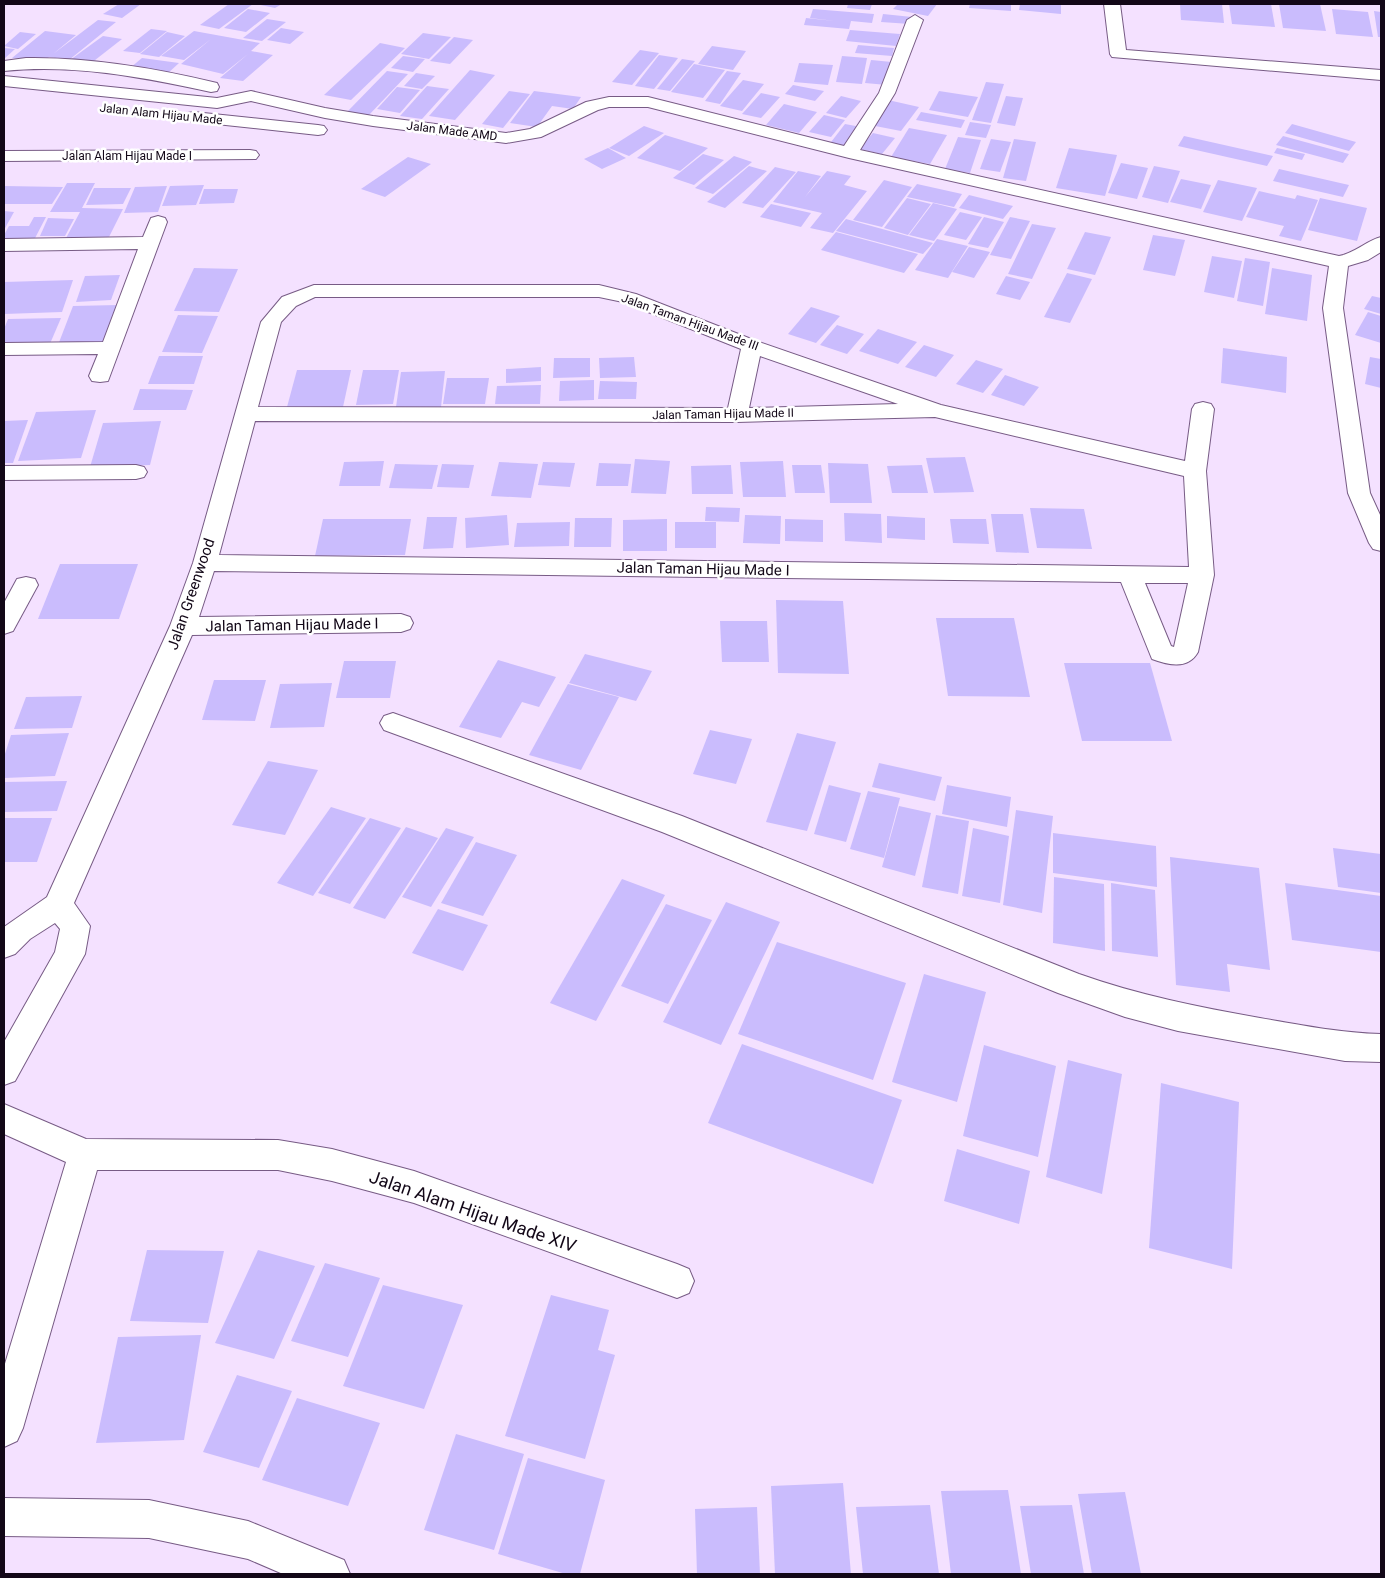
<svg xmlns="http://www.w3.org/2000/svg" width="1385" height="1578" viewBox="0 0 1385 1578" font-family="Roboto,sans-serif">
<style>
.building{fill:#cabcfd}
.lines{fill:none;stroke-linecap:round;stroke-linejoin:round}
.minor-casing{stroke:#775b85;stroke-width:2}
.minor{fill:#fff;fill-rule:evenodd}
.labels{text-anchor:middle;dominant-baseline:central;stroke-width:5;stroke-linejoin:round;paint-order:stroke}
.far-street-label{font-size:12px;fill:#120717;stroke:#fff}
.street-label{font-size:15px;fill:#120717;stroke:#fff}
.near-street-label{font-size:18px;fill:#120717;stroke:#fff}
</style>
<rect width="100%" height="100%" fill="#f4e1ff"/>
<g class="building">
<path d="M119,4H141L122,18L103,14Z"/>
<path d="M229,4H253L219,29L200,25Z"/>
<path d="M256,4H282L275,8Z"/>
<path d="M848,4H872L870,10L847,8Z"/>
<path d="M898,4H937L928,16L893,9Z"/>
<path d="M970,4H1011V11L969,8Z"/>
<path d="M1020,4H1061V14L1019,10Z"/>
<path d="M1180,4H1222L1224,23L1181,20Z"/>
<path d="M1229,4H1271L1275,27L1232,24Z"/>
<path d="M1279,4H1320L1326,31L1283,28Z"/>
<path d="M248,9L270,13L246,32L224,28Z"/>
<path d="M813,9L874,14L872,23L851,21L849,29L804,25L806,18L835,21L810,18Z"/>
<path d="M1332,9L1368,12L1373,37L1336,34Z"/>
<path d="M1374,11L1381,12V37H1378Z"/>
<path d="M883,14L912,17L910,24L881,22Z"/>
<path d="M267,19L286,22L262,41L243,38Z"/>
<path d="M98,20L116,22L69,60L49,57L44,62L12,58L45,31L76,35L53,54Z"/>
<path d="M281,28L304,32L290,44L267,40Z"/>
<path d="M151,29L167,31L140,53L123,51Z"/>
<path d="M850,30L900,34L896,46L846,41Z"/>
<path d="M194,31L260,43L251,51L273,55L243,81L220,78L248,54L223,74L181,64L211,39L184,60L161,56Z"/>
<path d="M20,32L36,34L18,49L4,46Z"/>
<path d="M167,32L185,36L159,57L140,54Z"/>
<path d="M423,33L451,37L429,59L401,54Z"/>
<path d="M103,36L122,39L90,64L70,60Z"/>
<path d="M454,37L473,40L450,64L430,61Z"/>
<path d="M380,43L405,48L351,100L324,95Z"/>
<path d="M858,45L894,48L892,56L855,53Z"/>
<path d="M712,46L746,51L733,70L698,64Z"/>
<path d="M4,48L15,49L4,59Z"/>
<path d="M640,50L659,53L632,85L612,82Z"/>
<path d="M659,55L678,58L654,89L635,86Z"/>
<path d="M403,56L425,59L413,72L391,68Z"/>
<path d="M842,56L867,58L862,84L836,82Z"/>
<path d="M142,58L179,63L167,74L130,68Z"/>
<path d="M682,59L695,61L670,91L657,89Z"/>
<path d="M871,60L892,62L887,85L865,83Z"/>
<path d="M799,63L833,65L828,85L794,82Z"/>
<path d="M694,64L725,70L703,98L671,92Z"/>
<path d="M470,70L495,75L455,120L429,116Z"/>
<path d="M387,71L408,74L368,116L347,112Z"/>
<path d="M727,71L741,73L720,104L705,101Z"/>
<path d="M416,73L435,76L422,89L404,86Z"/>
<path d="M743,80L764,84L742,111L720,106Z"/>
<path d="M986,82L1004,84L991,123L972,120Z"/>
<path d="M793,85L824,91L815,101L785,94Z"/>
<path d="M427,86L449,89L422,119L400,116Z"/>
<path d="M397,87L420,90L400,113L377,109Z"/>
<path d="M509,91L530,94L503,128L482,124Z"/>
<path d="M534,91L581,97L573,109L552,106L537,127L510,123Z"/>
<path d="M939,91L978,97L968,117L929,110Z"/>
<path d="M761,93L780,97L761,118L742,114Z"/>
<path d="M841,96L861,101L846,118L826,113Z"/>
<path d="M1006,96L1023,98L1015,126L997,123Z"/>
<path d="M888,100L919,107L901,131L870,125Z"/>
<path d="M784,104L817,112L799,133L766,125Z"/>
<path d="M921,112L965,120L961,128L916,120Z"/>
<path d="M824,115L845,120L831,137L809,132Z"/>
<path d="M970,122L991,125L986,138L965,135Z"/>
<path d="M845,124L861,127L844,149L828,146Z"/>
<path d="M1292,124L1356,142L1349,151L1285,133Z"/>
<path d="M644,126L664,133L629,156L609,148Z"/>
<path d="M909,128L947,135L930,164L891,157Z"/>
<path d="M873,133L895,138L882,154L859,149Z"/>
<path d="M665,135L708,148L680,171L637,158Z"/>
<path d="M1184,136L1273,156L1267,166L1178,146Z"/>
<path d="M1283,136L1349,154L1343,163L1276,145Z"/>
<path d="M958,137L981,140L970,173L945,169Z"/>
<path d="M991,139L1011,142L1000,172L980,169Z"/>
<path d="M1014,139L1036,142L1026,181L1003,178Z"/>
<path d="M608,148L626,158L602,169L584,159Z"/>
<path d="M1069,148L1117,155L1105,196L1056,188Z"/>
<path d="M1277,148L1305,154L1302,160L1274,153Z"/>
<path d="M703,154L724,160L694,185L673,178Z"/>
<path d="M734,156L752,162L713,194L695,188Z"/>
<path d="M408,157L431,164L385,197L361,189Z"/>
<path d="M1121,163L1148,168L1137,199L1108,193Z"/>
<path d="M749,166L767,171L725,208L707,202Z"/>
<path d="M1154,166L1180,171L1168,203L1142,197Z"/>
<path d="M775,167L796,172L763,208L742,203Z"/>
<path d="M1279,169L1349,185L1343,197L1273,181Z"/>
<path d="M798,171L821,176L805,197L827,171L851,176L844,185L867,191L833,233L810,228L822,213L773,202Z"/>
<path d="M1181,179L1211,185L1201,209L1170,202Z"/>
<path d="M884,180L912,187L882,227L853,220Z"/>
<path d="M1218,180L1257,188L1242,221L1203,212Z"/>
<path d="M67,183H95L82,208L123,209L107,241L65,240L80,212H50Z"/>
<path d="M917,184L962,194L954,207L907,197Z"/>
<path d="M204,185L196,205L162,206L170,186Z"/>
<path d="M4,186L63,187L52,204H4Z"/>
<path d="M167,186L158,212L124,213L135,187Z"/>
<path d="M94,188H131L123,204L86,205Z"/>
<path d="M204,189H238L234,203L199,204Z"/>
<path d="M1259,191L1295,199L1297,195L1318,200L1301,241L1279,236L1284,226L1246,217Z"/>
<path d="M969,195L1013,206L1003,219L959,208Z"/>
<path d="M907,198L931,204L908,235L884,228Z"/>
<path d="M1320,198L1367,208L1357,241L1308,230Z"/>
<path d="M933,203L957,209L934,241L909,235Z"/>
<path d="M771,204L811,213L801,227L760,217Z"/>
<path d="M4,211L14,212L4,230Z"/>
<path d="M960,212L982,217L966,240L944,235Z"/>
<path d="M34,217H46L33,242L4,241V235L9,226H29Z"/>
<path d="M984,217L1004,222L988,248L968,244Z"/>
<path d="M1010,217L1030,221L1011,259L990,255Z"/>
<path d="M48,218L74,219L65,236H40Z"/>
<path d="M846,219L933,243L923,254L836,231Z"/>
<path d="M1032,224L1056,228L1032,279L1008,274Z"/>
<path d="M836,232L918,254L904,273L821,250Z"/>
<path d="M1085,232L1111,237L1095,275L1067,269Z"/>
<path d="M1153,235L1185,240L1175,276L1143,270Z"/>
<path d="M937,239L968,246L948,278L915,270Z"/>
<path d="M969,247L990,252L974,278L952,272Z"/>
<path d="M1212,256L1242,261L1234,298L1204,292Z"/>
<path d="M1245,258L1270,262L1263,306L1237,301Z"/>
<path d="M194,268L238,269L219,312L174,311Z"/>
<path d="M1272,268L1312,275L1307,321L1265,314Z"/>
<path d="M1067,273L1092,279L1070,323L1044,317Z"/>
<path d="M120,275L111,300L76,302L85,276Z"/>
<path d="M1006,276L1030,282L1020,300L996,294Z"/>
<path d="M73,280L62,312L4,314V282Z"/>
<path d="M1372,296L1381,298V314L1364,309Z"/>
<path d="M118,305L104,344L58,345L73,306Z"/>
<path d="M811,307L840,316L816,343L788,334Z"/>
<path d="M1368,312L1381,316V343L1355,335Z"/>
<path d="M178,315L218,316L202,353L162,352Z"/>
<path d="M61,318L49,346L4,347V329L8,319Z"/>
<path d="M837,325L864,334L847,354L820,345Z"/>
<path d="M878,329L917,342L898,364L859,351Z"/>
<path d="M924,345L954,355L936,377L905,367Z"/>
<path d="M1223,348L1287,357L1286,393L1221,383Z"/>
<path d="M159,356H203L194,384H148Z"/>
<path d="M634,357L636,377L600,378L599,358Z"/>
<path d="M1370,357L1381,359V388L1365,384Z"/>
<path d="M554,358H590V377L553,378Z"/>
<path d="M976,360L1003,369L983,393L956,384Z"/>
<path d="M541,367V381L506,383V369Z"/>
<path d="M297,370H351L343,407H287Z"/>
<path d="M363,370H399L393,404L356,405Z"/>
<path d="M445,371L441,407H396L401,372Z"/>
<path d="M1005,375L1039,387L1024,406L991,395Z"/>
<path d="M447,378H489L485,404H443Z"/>
<path d="M594,380V400L559,401L560,381Z"/>
<path d="M600,381L637,382L636,399H598Z"/>
<path d="M541,385L540,404H495L497,386Z"/>
<path d="M140,389L193,390L186,410H133Z"/>
<path d="M96,410L81,458L18,461L36,412Z"/>
<path d="M28,420L13,463H4V421Z"/>
<path d="M161,421L150,465L90,467L103,423Z"/>
<path d="M965,457L974,492L934,493L926,458Z"/>
<path d="M635,459L670,461L666,494L631,493Z"/>
<path d="M384,461L380,486H339L344,462Z"/>
<path d="M783,461L786,497H743L740,462Z"/>
<path d="M499,462L538,464L531,498L491,496Z"/>
<path d="M543,462L575,463L570,487L538,485Z"/>
<path d="M599,463L631,464L628,486H596Z"/>
<path d="M828,463L868,464L872,503H830Z"/>
<path d="M395,464L438,465L432,489L389,488Z"/>
<path d="M442,464L474,465L469,488L437,487Z"/>
<path d="M731,465L733,494H692L691,466Z"/>
<path d="M792,465H821L825,493H795Z"/>
<path d="M922,465L928,493H892L887,466Z"/>
<path d="M706,507L740,508L739,522L705,521Z"/>
<path d="M1030,508L1084,509L1092,549L1037,548Z"/>
<path d="M844,513L881,514L882,543L845,541Z"/>
<path d="M991,514H1023L1029,553L996,552Z"/>
<path d="M507,515L509,545L466,548L465,518Z"/>
<path d="M745,515L781,516L780,544L743,543Z"/>
<path d="M887,516L925,518V540L887,538Z"/>
<path d="M427,517H457L453,548L423,549Z"/>
<path d="M575,518H612L611,547H574Z"/>
<path d="M323,519H411L405,555L315,556Z"/>
<path d="M667,519V551H623V520Z"/>
<path d="M785,519L823,520V542L785,541Z"/>
<path d="M950,519H986L989,544L953,543Z"/>
<path d="M570,522L569,546L514,547L517,523Z"/>
<rect x="675" y="522" width="41" height="26"/>
<path d="M60,564H138L119,619H38Z"/>
<path d="M776,600L843,601L849,674L778,673Z"/>
<path d="M936,618H1014L1030,697L948,696Z"/>
<path d="M720,621H767L769,662H722Z"/>
<path d="M585,654L652,671L636,701L569,683Z"/>
<path d="M498,660L556,677L539,707L522,702L501,738L459,727Z"/>
<path d="M344,661H396L390,698H336Z"/>
<path d="M1064,663H1150L1172,741H1082Z"/>
<path d="M214,680H266L255,721L202,720Z"/>
<path d="M332,683L324,727L270,728L280,684Z"/>
<path d="M568,684L619,697L581,770L529,755Z"/>
<path d="M82,696L72,728L14,729L26,697Z"/>
<path d="M710,730L752,739L736,784L693,774Z"/>
<path d="M69,733L55,776L4,778V757L11,735Z"/>
<path d="M797,733L836,742L807,831L766,822Z"/>
<path d="M268,761L318,770L285,835L232,825Z"/>
<path d="M879,763L942,777L935,801L872,787Z"/>
<path d="M67,781L57,811L4,812V782Z"/>
<path d="M829,785L861,793L846,842L814,834Z"/>
<path d="M947,785L1011,797L1007,827L942,814Z"/>
<path d="M868,791L900,798L884,858L850,849Z"/>
<path d="M899,806L931,813L915,876L882,867Z"/>
<path d="M331,807L366,818L313,896L277,883Z"/>
<path d="M1016,810L1053,816L1042,913L1003,905Z"/>
<path d="M936,815L969,821L958,894L922,887Z"/>
<path d="M4,818H52L37,862H4Z"/>
<path d="M370,818L401,828L350,904L318,893Z"/>
<path d="M406,827L438,838L385,919L353,908Z"/>
<path d="M446,828L474,837L431,907L402,897Z"/>
<path d="M973,828L1009,836L1000,903L962,896Z"/>
<path d="M1053,833L1156,846L1157,887L1053,873Z"/>
<path d="M476,842L517,855L483,916L441,903Z"/>
<path d="M1333,848L1381,854V893L1338,887Z"/>
<path d="M1170,857L1259,868L1270,970L1227,964L1230,992L1176,985Z"/>
<path d="M1054,877L1104,884L1105,951L1053,943Z"/>
<path d="M622,879L665,895L596,1021L550,1003Z"/>
<path d="M1111,883L1155,890L1158,957L1112,951Z"/>
<path d="M1285,883L1381,896V952L1292,940Z"/>
<path d="M726,902L780,922L721,1045L663,1022Z"/>
<path d="M666,904L712,920L668,1004L621,986Z"/>
<path d="M438,909L488,925L463,971L412,953Z"/>
<path d="M777,942L906,983L873,1080L738,1034Z"/>
<path d="M924,974L986,992L957,1102L892,1082Z"/>
<path d="M742,1044L902,1100L873,1184L708,1123Z"/>
<path d="M984,1045L1056,1066L1038,1157L963,1136Z"/>
<path d="M1068,1060L1122,1074L1102,1194L1046,1177Z"/>
<path d="M1161,1083L1239,1102L1232,1269L1149,1248Z"/>
<path d="M957,1149L1030,1171L1019,1224L944,1201Z"/>
<path d="M147,1250L224,1251L208,1323L130,1321Z"/>
<path d="M258,1250L315,1266L274,1359L215,1343Z"/>
<path d="M325,1263L380,1278L348,1357L291,1341Z"/>
<path d="M383,1285L463,1305L424,1409L343,1386Z"/>
<path d="M551,1295L609,1310L598,1350L615,1355L585,1459L505,1436Z"/>
<path d="M201,1335L184,1440L96,1443L118,1337Z"/>
<path d="M237,1375L292,1391L259,1468L203,1452Z"/>
<path d="M297,1398L380,1423L348,1506L262,1480Z"/>
<path d="M456,1434L524,1454L494,1550L424,1530Z"/>
<path d="M528,1458L605,1480L580,1574H566L498,1554Z"/>
<path d="M843,1483L851,1574H775L771,1486Z"/>
<path d="M1008,1490L1021,1574H951L941,1491Z"/>
<path d="M1125,1492L1141,1574H1092L1078,1494Z"/>
<path d="M930,1505L939,1574H863L856,1507Z"/>
<path d="M1072,1505L1084,1574H1031L1020,1506Z"/>
<path d="M757,1507L760,1574H697L695,1509Z"/>
</g>
<g class="lines">
<g class="minor-casing">
<g id="minor">
<path d="M1104,4H1120L1126,50L1381,70V80L1112,57L1110,54Z"/>
<path d="M915,15L923,20L895,93L860,150L1339,256C1355,253 1366,241 1381,237V252L1368,260L1348,266L1343,308L1370,493L1381,517V551L1373,549L1369,543L1348,493L1323,308L1329,266L849,158L648,107H609L598,110L541,137L506,143L373,126L325,118L251,101L217,108L4,86V76L217,98L251,91L325,108L373,116L506,133L530,129L586,102L609,97H648L844,146L879,93L907,20Z"/>
<path d="M26,58C91,57 155,68 217,83L219,87L217,91L211,92C142,77 74,64 4,71V61Z"/>
<path d="M194,112L318,125L324,126L327,130L324,134L318,135L188,121L185,117L188,113Z"/>
<path d="M250,150L256,151L259,155L256,159L4,161V151Z"/>
<path d="M158,216L165,218L167,222L108,381L100,382L92,381L89,376L98,354L4,355V343L103,342L138,249L4,251V239L143,237L151,218Z"/>
<path d="M314,285H599L636,294L759,342L941,405L1185,461L1192,409L1195,404L1203,402L1211,404L1214,409L1206,471L1214,575L1198,652C1188,670 1168,665 1152,659L1121,582L214,571L199,617L401,614L410,617L413,623L410,629L401,632L192,635L74,903L90,926L85,954L15,1081L4,1085V1042L55,952L60,929L55,923L30,939L15,954L4,958V927L47,897L170,626L193,563L261,322L282,297ZM315,297H599L623,302L741,349L728,408L258,407L281,322L296,306ZM760,356L898,404L749,408ZM935,417L1184,476L1189,567L219,555L255,421L737,422ZM1145,583H1188L1174,647L1171,646Z"/>
<path d="M136,465L144,467L147,472L144,477L136,479L4,480V466Z"/>
<path d="M26,577L35,579L38,585L13,631L4,634V603L17,579Z"/>
<path d="M393,713L682,816L1079,974C1138,995 1198,1007 1260,1018C1301,1025 1340,1033 1381,1034V1062L1345,1061L1178,1031L1125,1017L1058,993L662,832L384,730L380,723L384,716Z"/>
<path d="M4,1104L86,1139L278,1140L332,1149L414,1171L677,1264L689,1269L694,1281L689,1293L677,1298L414,1203L332,1181L278,1170H97L23,1428L17,1441L4,1447V1367L66,1162L4,1134Z"/>
<path d="M4,1498L149,1500L248,1521L344,1560L350,1574H283L248,1559L149,1538L4,1536Z"/>
</g>
</g>
<use href="#minor" class="minor"/>
</g>
<g class="labels">
<g class="far-street-label">
<text transform="translate(161 114) rotate(6)">Jalan Alam Hijau Made</text>
<text transform="translate(452 131) rotate(7)">Jalan Made AMD</text>
<text x="127" y="156">Jalan Alam Hijau Made I</text>
<text transform="translate(690 322) rotate(20)">Jalan Taman Hijau Made III</text>
<text transform="translate(723 414) rotate(-1)">Jalan Taman Hijau Made II</text>
</g>
<g class="street-label">
<text transform="translate(703 569) rotate(1)">Jalan Taman Hijau Made I</text>
<text transform="translate(191 594) rotate(-71)">Jalan Greenwood</text>
<text transform="translate(292 625) rotate(-1)">Jalan Taman Hijau Made I</text>
</g>
<g class="near-street-label">
<text transform="translate(473 1211) rotate(19)">Jalan Alam Hijau Made XIV</text>
</g>
</g>
<rect width="1385" height="1578" fill="none" stroke="#120717" stroke-width="10"/>
</svg>
